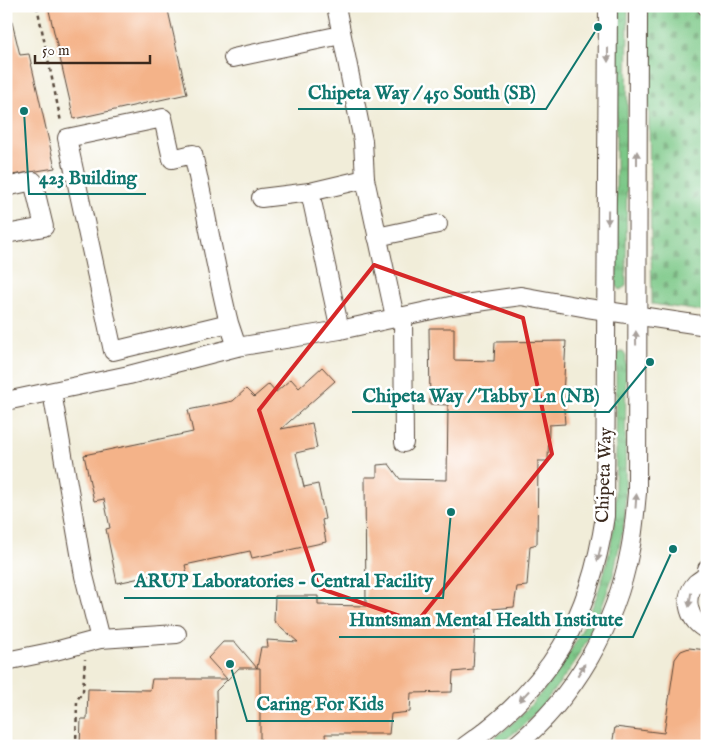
<svg xmlns="http://www.w3.org/2000/svg" width="713" height="752" viewBox="0 0 713 752" font-family="'IM FELL English',serif">
<style>
.grass{fill:url(#grass-tufts);stroke:#5c7952}
.cemetery{fill:url(#cemetery-stones);stroke:#5c7952}
.building{fill:#f4b389}
.lines{fill:none;stroke-linecap:round;stroke-linejoin:round}
.minor-casing{stroke:#56473a;stroke-width:20}
.path{stroke:#56473a;stroke-width:2.5;stroke-dasharray:4 4;stroke-linecap:butt}
.minor{stroke:#fff;stroke-width:18}
.oneway{fill:#a79f9a}
.marked{fill:none;stroke:#d62828;stroke-width:4;stroke-linejoin:round}
.labels{text-anchor:middle;dominant-baseline:central;stroke-width:5;stroke-linejoin:round;paint-order:stroke}
.street-label{font-size:18px;fill:#3b2a1e;stroke:#fff}
.leader{fill:none;stroke:#0f766e;stroke-width:2}
.callout-dot{fill:#0f766e;stroke:#fff;stroke-width:2}
.callout-label{font-size:19px;text-anchor:middle;font-weight:bold;fill:#0f766e;stroke:#fff;stroke-width:5;stroke-linejoin:round;paint-order:stroke}
</style>
<defs>
<pattern id="grass-tufts" width="24" height="20" patternUnits="userSpaceOnUse" patternTransform="scale(1.25)"><rect width="24" height="20" fill="#7cc887"/><path d="M3 7l-1-3M5 7V3M7 7l1-3M15 17l-1-3M17 17v-4M19 17l1-3" fill="none" stroke="#67a36e"/></pattern>
<pattern id="cemetery-stones" width="16" height="16" patternUnits="userSpaceOnUse" patternTransform="scale(1.25)"><rect width="16" height="16" fill="#7cc887"/><path d="M2 7V4a2 2 0 0 1 4 0v3zM10 15v-3a2 2 0 0 1 4 0v3z" fill="#67a36e"/></pattern>
</defs>
<rect width="100%" height="100%" fill="#fff"/>
<filter id="ink" filterUnits="userSpaceOnUse"><feTurbulence type="fractalNoise" baseFrequency=".02" numOctaves="2"/><feDisplacementMap in="SourceGraphic" scale="10" xChannelSelector="R" yChannelSelector="G"/><feConvolveMatrix kernelMatrix="1 2 1 2 8 2 1 2 1" color-interpolation-filters="sRGB"/></filter>
<filter id="wash" filterUnits="userSpaceOnUse"><feTurbulence type="fractalNoise" baseFrequency=".0096" numOctaves="4" result="noise"/><feDisplacementMap in="SourceGraphic" scale="20" xChannelSelector="R" yChannelSelector="G"/><feGaussianBlur stdDeviation="1.12" result="paint"/><feColorMatrix in="noise" values="0 0 0 0 0 0 0 0 0 0 0 0 0 0 0 0 0 1.4 0 .05"/><feComposite in="paint" operator="in"/></filter>
<g filter="url(#wash)">
<rect width="100%" height="100%" fill="#f1edd9"/>
<g class="grass">
<path d="M616,6H628L626,286L620,290L616,285Z"/>
<path d="M620,351H623L626,355L625,518L614,572L603,604L592,631L571,668L544,703L522,727L497,746H483C552,701 602,612 613,531C616,516 615,500 615,485C617,443 616,402 616,360L617,353Z"/>
</g>
<path class="cemetery" d="M647,6H693L707,21V312L652,304Z"/>
<g id="blocks">
<g class="building">
<path d="M48,6H167L187,94L74,119Z"/>
<path d="M11,18L20,55L29,54L55,168L6,176V19Z"/>
<path d="M429,328H454V360L494,361L495,342L566,341L563,396L565,424L549,425L548,461H538L537,544L530,546L527,586L517,587L514,607L492,609L490,620H486L483,629L475,630L473,670L453,672L452,692L411,693L410,712L391,714L389,734H325L326,744L260,743V668H257L261,647H268L267,640L298,642L274,621L275,596H318V605L366,606L365,477H377V465L389,464L400,479L447,480L448,405L430,404Z"/>
<path d="M322,367L335,381L281,429L312,423L317,448L296,453L304,487L318,484L325,519L322,520L326,542L252,558L250,551L185,565L188,577L161,583L159,574L117,583L106,529L110,528L104,499L94,501L84,455L193,432L188,410L233,401L246,389L254,397L269,384L276,392L291,379L299,388Z"/>
<path d="M223,642H235L257,668H239L216,691L217,746H80L81,719H87L88,689L150,690L152,679H227L208,658Z"/>
<path d="M689,648L707,650V746H612L615,727L664,733L675,659L681,651Z"/>
</g>
</g>
</g>
<g filter="url(#ink)">
<use href="#blocks" fill-opacity="0" stroke="#56473a" stroke-width="1"/>
<g class="lines">
<g class="minor-casing">
<g id="minor">
<path d="M336,6L363,141L365,179L395,317"/>
<path d="M706,6L707,7"/>
<path d="M233,58L341,35"/>
<path d="M6,187L33,181L44,227L6,234"/>
<path d="M310,192L340,330"/>
<path d="M261,198L310,192L365,179"/>
<path d="M377,237L438,224"/>
<path d="M403,316L404,443"/>
<path d="M229,323C215,267 206,210 193,154L172,159L163,118L67,138L113,351L229,323L237,347"/>
<path d="M52,392L84,576L100,639"/>
<path d="M6,401L129,375L237,347L340,330L450,306L521,296L587,308L707,326"/>
<path d="M707,569L706,576C703,578 699,581 696,583C681,599 690,622 707,630"/>
<path d="M6,661L55,651L100,639L177,634"/>
<path d="M465,746C551,686 590,618 605,516L608,6"/>
<path d="M515,746C574,698 616,625 630,550C634,531 635,512 637,493L638,6"/>
</g>
</g>
<g class="path">
<path d="M37,6L61,122"/>
<path d="M76,746L77,700L83,691L85,659"/>
</g>
<use href="#minor" class="minor"/>
</g>
<defs><path id="oneway-solid" d="M-6-.8H1V-3.2L6.5 0L1 3.2V.8H-6Z" transform="scale(1.25)"/></defs>
<g class="oneway">
<use href="#oneway-solid" transform="translate(608 55) rotate(90)"/>
<use href="#oneway-solid" transform="translate(637 158) rotate(-90)"/>
<use href="#oneway-solid" transform="translate(608 217) rotate(91)"/>
<use href="#oneway-solid" transform="translate(636 338) rotate(-91)"/>
<use href="#oneway-solid" transform="translate(636 501) rotate(-86)"/>
<use href="#oneway-solid" transform="translate(599 554) rotate(103)"/>
<use href="#oneway-solid" transform="translate(690 600) rotate(99)"/>
<use href="#oneway-solid" transform="translate(581 670) rotate(-58)"/>
<use href="#oneway-solid" transform="translate(524 696) rotate(133)"/>
</g>
</g>
<path class="marked" d="M374,265L523,318L552,454L417,622L319,588L259,410Z"/>
<g class="labels">
<g class="street-label">
<text transform="translate(605 475) rotate(-88)">Chipeta Way</text>
</g>
</g>
<path class="leader" d="M598 27L546 109H298M24 111L29 194H146M650 362L609 412H352M451 512L443 598H124M673 549L633 637H339M230 664L247 721H394"/>
<g class="callout-dot">
<circle cx="598" cy="27" r="5"/>
<circle cx="24" cy="111" r="5"/>
<circle cx="650" cy="362" r="5"/>
<circle cx="451" cy="512" r="5"/>
<circle cx="673" cy="549" r="5"/>
<circle cx="230" cy="664" r="5"/>
</g>
<g class="callout-label">
<text x="422" y="99">Chipeta Way / 450 South (SB)</text>
<text x="88" y="184">423 Building</text>
<text x="481" y="402">Chipeta Way / Tabby Ln (NB)</text>
<text x="284" y="587">ARUP Laboratories - Central Facility</text>
<text x="486" y="626">Huntsman Mental Health Institute</text>
<text x="320" y="710">Caring For Kids</text>
</g>
<rect width="713" height="752" fill="none" stroke="#fff" stroke-width="25"/>
<path d="M35 55v8h115v-8" fill="none" stroke="#3b2a1e" stroke-width="2.5"/>
<text x="42" y="55" font-size="15" fill="#3b2a1e" stroke="#ffffff" stroke-width="4" paint-order="stroke">50 m</text>
</svg>
